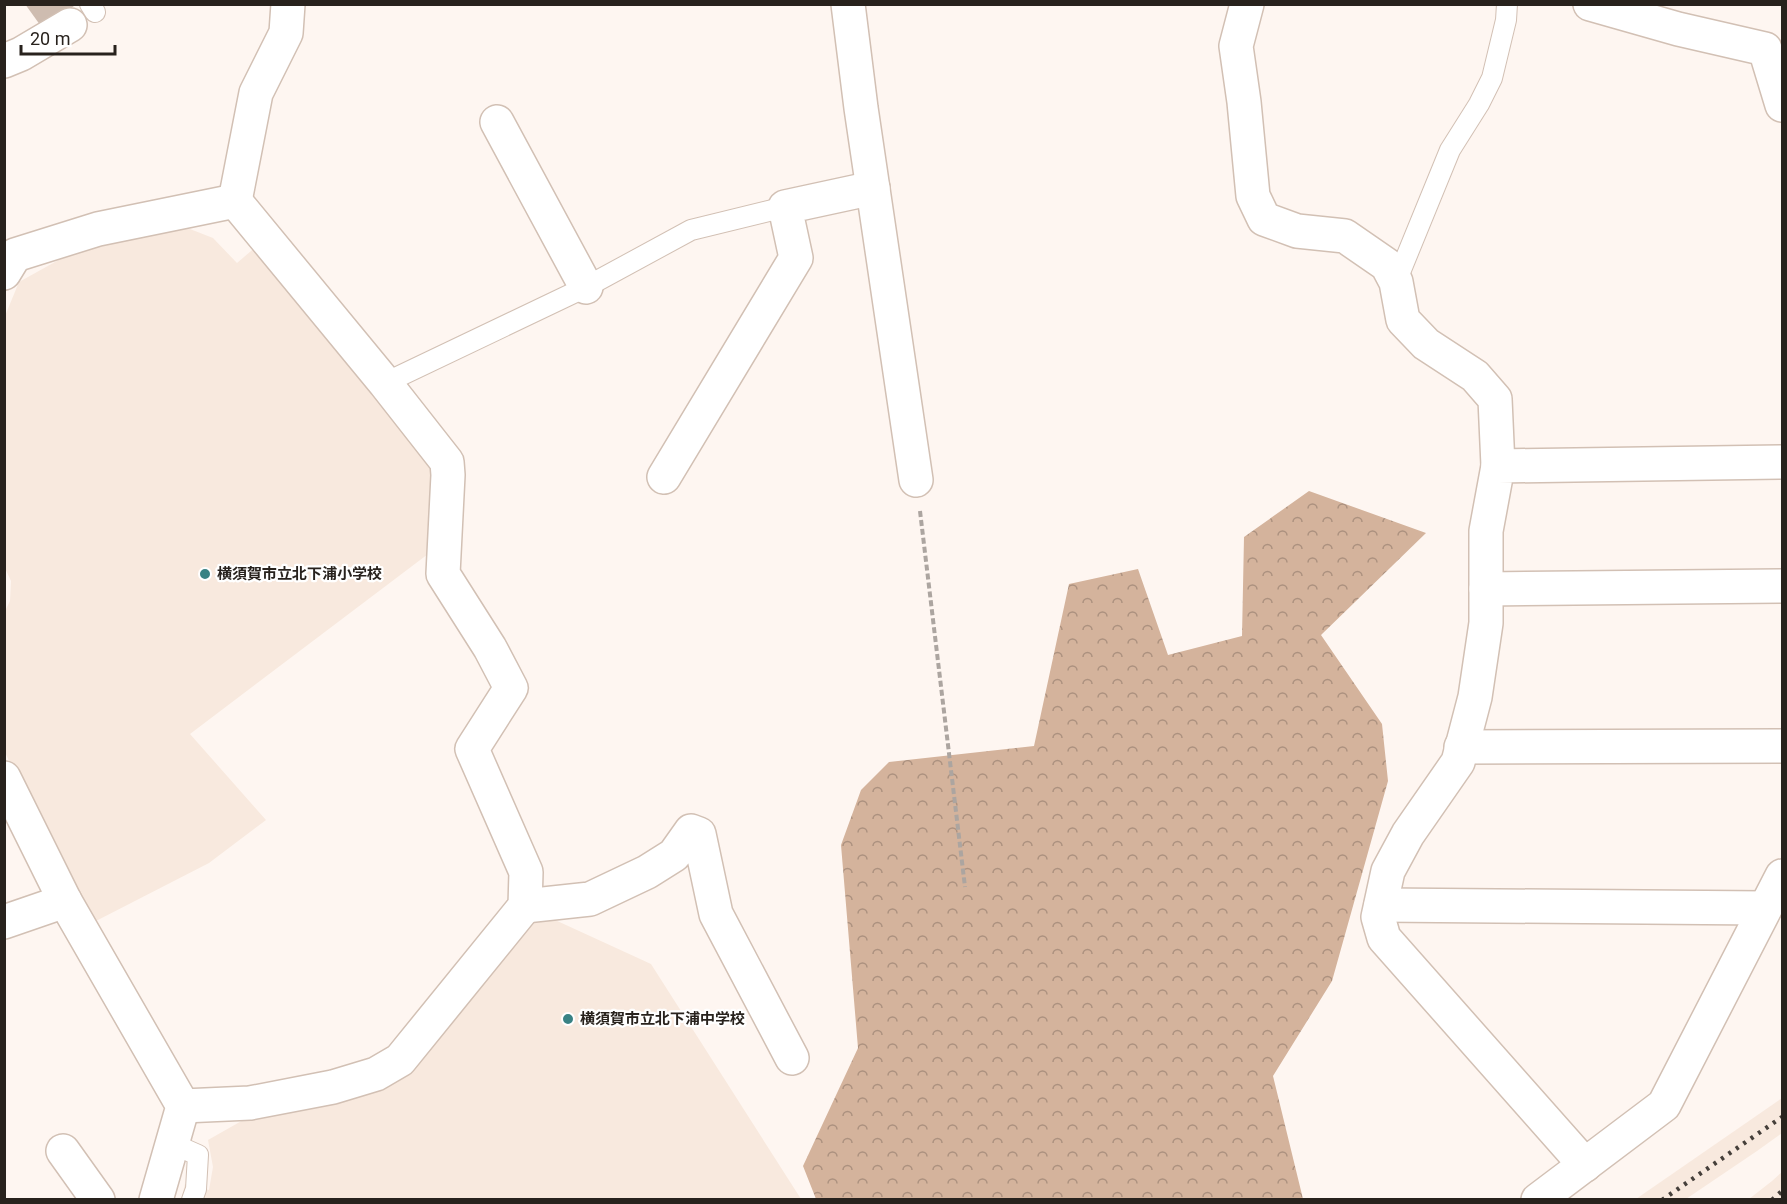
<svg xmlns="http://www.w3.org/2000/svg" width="1787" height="1204" viewBox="0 0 1787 1204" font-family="Roboto,'Noto Sans JP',sans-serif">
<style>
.built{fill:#f8e9de}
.forest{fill:url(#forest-crowns)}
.building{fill:#cebcb0}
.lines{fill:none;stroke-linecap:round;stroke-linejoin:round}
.lane-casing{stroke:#d2c0b4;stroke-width:22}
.street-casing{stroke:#d2c0b4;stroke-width:36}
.path{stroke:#aca5a0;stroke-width:4;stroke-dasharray:6 3;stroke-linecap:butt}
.lane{stroke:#fff;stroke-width:20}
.street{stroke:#fff;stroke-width:33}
.rail{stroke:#453f3a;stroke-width:4.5;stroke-dasharray:3 6;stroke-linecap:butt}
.poi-dot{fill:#398284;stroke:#fff;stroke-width:2}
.labels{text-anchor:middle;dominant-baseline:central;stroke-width:4.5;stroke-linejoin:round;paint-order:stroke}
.poi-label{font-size:15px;font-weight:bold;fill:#28221d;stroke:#fff;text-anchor:start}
</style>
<defs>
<pattern id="forest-crowns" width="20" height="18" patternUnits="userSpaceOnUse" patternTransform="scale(1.5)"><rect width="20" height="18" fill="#d4b39c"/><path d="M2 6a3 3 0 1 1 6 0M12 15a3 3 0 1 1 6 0" fill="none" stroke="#ac917f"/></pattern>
</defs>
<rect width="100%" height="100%" fill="#fef6f1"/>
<g class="built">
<path d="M172,222L213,238L237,263L258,245L439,457L436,548L190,734L266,820L209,863L94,922L57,869L5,752L4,613L10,601L11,581L4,566L5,316L19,282L82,247Z"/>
<path d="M542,914L651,964L801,1199L181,1200L185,1184L209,1190L213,1167L208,1140L277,1101L400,1075Z"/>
<path d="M1782,1098V1133L1757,1151L1686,1199H1636Z"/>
<path d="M1782,1172V1199H1749L1772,1181Z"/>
</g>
<path class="forest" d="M1309,491L1426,533L1321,635L1382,724L1388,781L1332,981L1273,1076L1303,1199H816L803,1166L858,1048L841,845L861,790L889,762L1034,746L1069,584L1138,569L1168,655L1242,636L1244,537Z"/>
<path class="building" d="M25,4H73L74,6L43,29Z"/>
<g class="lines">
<g class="lane-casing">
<g id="lane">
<path d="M90,4L95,12"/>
<path d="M1396,282L1450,150L1479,104L1492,78L1506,20L1507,4"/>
<path d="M385,383L586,287L691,230L785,207"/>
<path d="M173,1144L198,1155L196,1189L192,1200"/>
</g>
</g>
<g class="street-casing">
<g id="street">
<path d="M848,4L861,108L916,480"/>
<path d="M1247,4L1236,46L1244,102L1253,196L1264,219L1297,231L1345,236L1387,265L1396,282L1403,320L1426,344L1475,376L1495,399L1498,466"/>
<path d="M1590,4L1678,29L1765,49L1782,105"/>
<path d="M4,61L21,54L70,25"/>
<path d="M497,122L586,287"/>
<path d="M235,201L256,93L286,33L288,4"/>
<path d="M4,273L15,255L98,229L235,201"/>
<path d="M664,477L796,258L785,207L873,188"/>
<path d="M1486,589L1782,586"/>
<path d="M1461,747L1782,746"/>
<path d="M4,778L65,901L183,1106L156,1200"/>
<path d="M1381,905L1765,908"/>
<path d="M525,906L590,899L647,872L674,855L691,831L699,834L716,914L792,1058"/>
<path d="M4,922L65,901"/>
<path d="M183,1106L250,1103L333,1087L376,1074L400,1060L525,906L526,872L472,749L511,688L490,648L443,574L448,475L447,462L385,383L235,201"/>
<path d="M63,1151L98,1200"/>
<path d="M1585,1165L1384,938L1378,917L1388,871L1408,834L1458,762L1475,697L1486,623V531L1498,466L1782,462"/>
<path d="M1538,1200L1664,1105L1782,876"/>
</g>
</g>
<path class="path" d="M920,511L965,887"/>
<use href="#lane" class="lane"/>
<use href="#street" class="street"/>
<g class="rail">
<path d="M1662,1200L1782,1117"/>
<path d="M1772,1200L1782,1191"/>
</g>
</g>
<g class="poi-dot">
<circle cx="205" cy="574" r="6"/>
<circle cx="568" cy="1019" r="6"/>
</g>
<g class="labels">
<g class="poi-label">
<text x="217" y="574">横須賀市立北下浦小学校</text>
<text x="580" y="1019">横須賀市立北下浦中学校</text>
</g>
</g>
<rect width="1787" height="1204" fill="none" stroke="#28221d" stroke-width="12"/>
<path d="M21 45v9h94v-9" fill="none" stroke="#28221d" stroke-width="3"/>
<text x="30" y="45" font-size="18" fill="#28221d" stroke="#ffffff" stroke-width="4.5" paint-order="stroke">20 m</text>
</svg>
